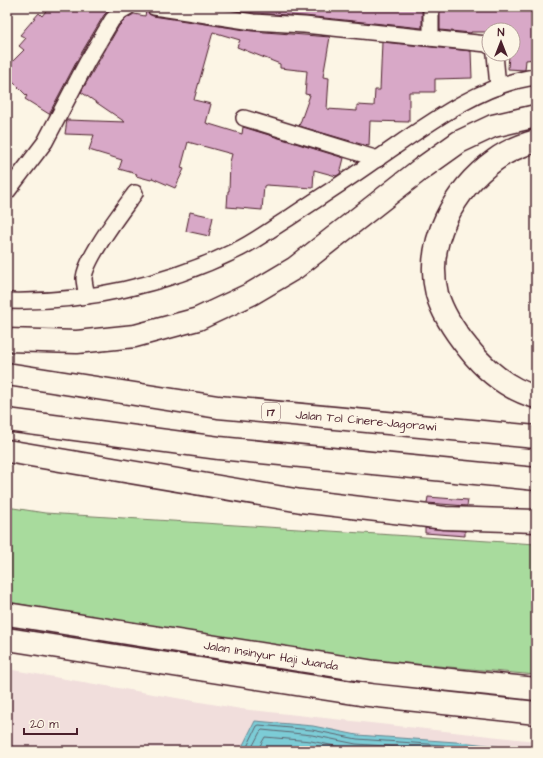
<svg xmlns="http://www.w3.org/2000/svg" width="543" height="758" viewBox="0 0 543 758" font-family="'Architects Daughter',sans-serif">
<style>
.built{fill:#f1dedc}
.green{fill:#a8db9d;stroke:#797d64}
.water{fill:#7cccd6;stroke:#688792}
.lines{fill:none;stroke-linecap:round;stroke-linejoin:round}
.shore{stroke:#5e646f;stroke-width:1}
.building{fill:#d8a8c7;stroke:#4a1f2b}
.street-casing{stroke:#4a1f2b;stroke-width:18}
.highway-casing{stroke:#4a1f2b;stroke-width:25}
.street{stroke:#fcf5e5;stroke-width:15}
.highway{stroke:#fcf5e5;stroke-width:22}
.labels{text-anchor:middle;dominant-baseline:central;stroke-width:3.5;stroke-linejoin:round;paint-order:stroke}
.shield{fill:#fcf5e5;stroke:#7f5f63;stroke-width:1}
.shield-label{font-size:11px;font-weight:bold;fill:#4a1f2b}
.street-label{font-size:12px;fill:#4a1f2b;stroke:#fcf5e5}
</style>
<rect width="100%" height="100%" fill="#fcf5e5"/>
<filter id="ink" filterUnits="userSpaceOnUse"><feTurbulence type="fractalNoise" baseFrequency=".025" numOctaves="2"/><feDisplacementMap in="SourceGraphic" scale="8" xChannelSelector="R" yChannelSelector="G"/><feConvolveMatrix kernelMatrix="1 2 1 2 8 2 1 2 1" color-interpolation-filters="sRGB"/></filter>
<g filter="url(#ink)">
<path class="built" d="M7,669L241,709L536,741V751H7Z"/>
<path class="green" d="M7,507L45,513L536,544V675L329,656L7,602Z"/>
<path class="water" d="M255,721L313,726L357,735L470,743L536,751H240Z"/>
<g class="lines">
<g class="shore">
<path d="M245,751L257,726L259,725L312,730L357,739L470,747L504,751"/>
<path d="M250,751L260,732L262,730L312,735L356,744L458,751"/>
<path d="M257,751L265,737L311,741L354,750L369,751"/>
</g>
</g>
<g class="building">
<path d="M49,7H112L104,15L79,57L49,114L25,99L27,96L7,76V67L24,50L19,46L26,38L20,35L39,13L42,16Z"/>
<path d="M214,7H422V28L305,16L254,13Z"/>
<path d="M440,7H536V59L526,60L525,70L508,69L509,54H513V30H489V32H471V33L440,30Z"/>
<path d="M146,11L149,14L153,16L252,31L330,37L323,77L329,78L327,109L357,111V105L374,106L375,90H380L382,42L471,51L472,78L435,79V92H409V122L370,121L369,146L364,145L299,126L310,95L305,94L307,71L280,68V64L237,47L240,40L213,32L194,100L211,104L206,123L242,134L243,127L344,158L340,174L336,176L314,170L313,188L266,185L264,186L262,210L227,207L228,191H229L230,162L232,154L188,142L181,168L184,169L175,188L152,178L151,180L136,176L137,174L119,169L122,160L89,150L94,135L65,134L67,120L125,122L81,92L119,26L127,18L134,14L145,16Z"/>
<path d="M190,212L213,217L209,236L186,231Z"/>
<path d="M428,497L468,500L467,506L427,503Z"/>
<path d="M425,528L465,531V536L425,533Z"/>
</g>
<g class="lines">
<g class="street-casing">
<g id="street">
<path d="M154,7L253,22L304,25L487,44L489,46"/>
<path d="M431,7V38"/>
<path d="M495,54L498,87"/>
<path d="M244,118L378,159"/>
<path d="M7,192L45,142L87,62L112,20L121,11L128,7"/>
<path d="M87,296C86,290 84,283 84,278C86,257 122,211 135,193"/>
<path d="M7,301C85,303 165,285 235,251C254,242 271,229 289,218C317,199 346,181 374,161C420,130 480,83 536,77"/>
</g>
</g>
<g class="highway-casing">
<g id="highway">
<path d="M536,141C522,145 507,151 495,160C455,189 424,242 437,294C443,315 455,332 468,348C486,371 508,389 536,397"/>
<path d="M7,340L77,342L135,336L198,319L251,294L295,268L421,169L459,142L493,126L536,116"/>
<path d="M7,374L218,407L536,437"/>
<path d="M7,420L219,448L536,479"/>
<path d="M7,451L301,501L445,518L536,521"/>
<path d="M7,614L375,672L536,689"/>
<path d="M7,639L360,694L536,713"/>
</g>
</g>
<use href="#street" class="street"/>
<use href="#highway" class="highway"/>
</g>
</g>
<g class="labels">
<rect class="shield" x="262" y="403" width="18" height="18" rx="3"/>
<g class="shield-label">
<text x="271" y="412">17</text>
</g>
<g class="street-label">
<text transform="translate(366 421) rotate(5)">Jalan Tol Cinere–Jagorawi</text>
<text transform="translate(271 656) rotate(9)">Jalan Insinyur Haji Juanda</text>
</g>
</g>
<rect width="543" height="758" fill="none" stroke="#fcf5e5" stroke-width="24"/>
<rect x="12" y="12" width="519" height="734" fill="none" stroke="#4a1f2b" stroke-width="1.5" filter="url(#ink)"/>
<g transform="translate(501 42)"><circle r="19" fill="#fcf5e5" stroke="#b59f9b"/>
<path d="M0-3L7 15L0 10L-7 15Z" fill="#4a1f2b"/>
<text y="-6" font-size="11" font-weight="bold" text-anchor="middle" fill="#4a1f2b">N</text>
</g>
<path d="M24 728v6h53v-6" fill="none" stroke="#4a1f2b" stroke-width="2"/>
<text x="30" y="728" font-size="12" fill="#4a1f2b" stroke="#fcf5e5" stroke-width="3" paint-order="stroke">20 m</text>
</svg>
